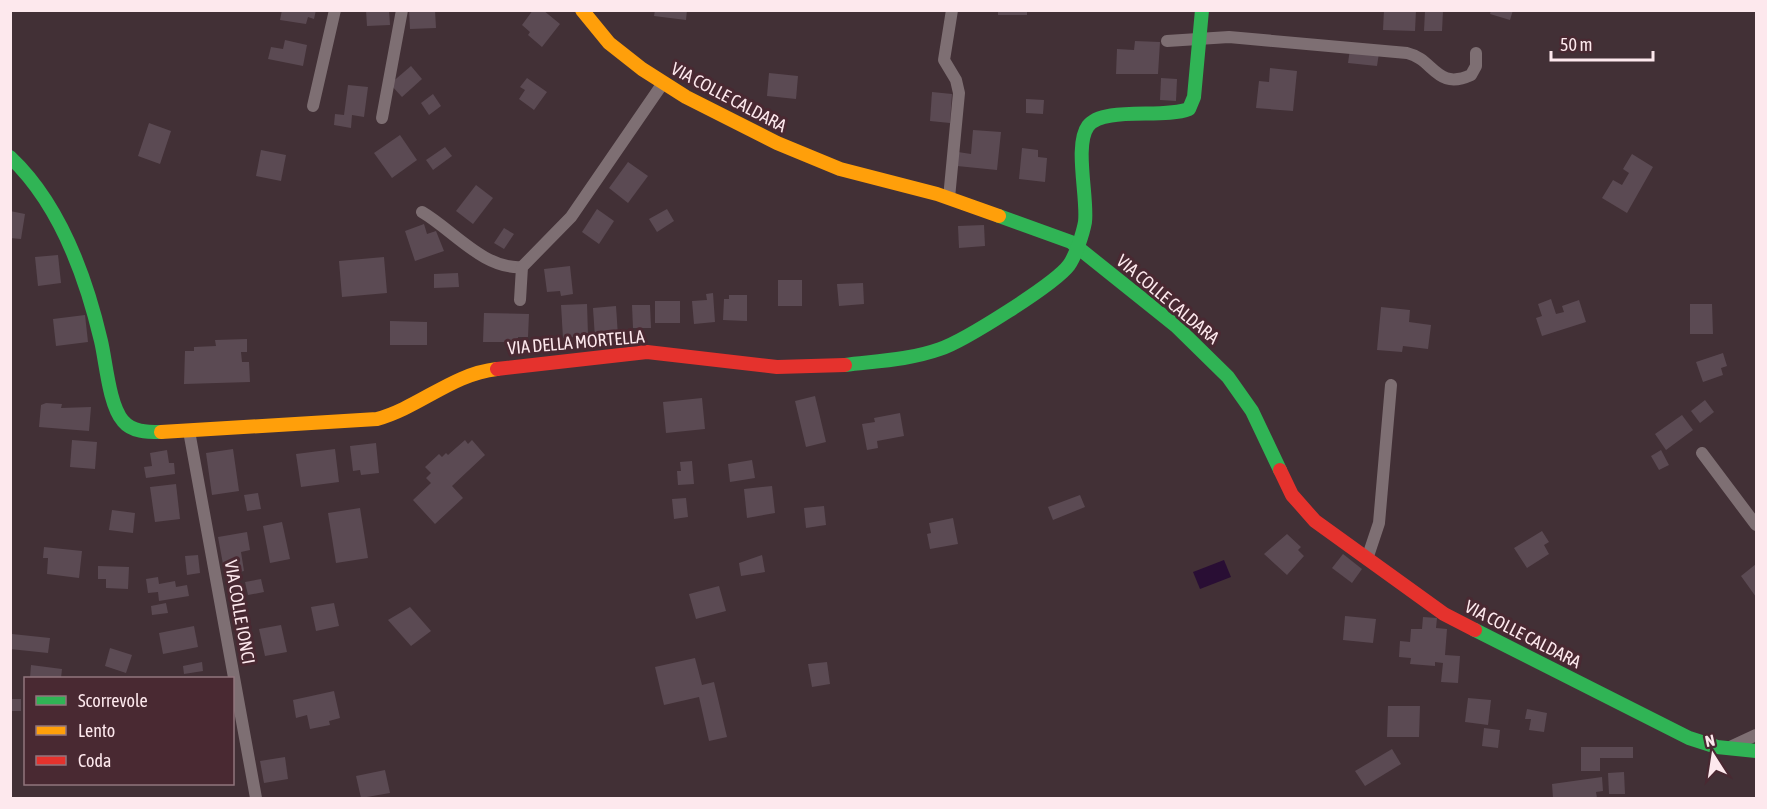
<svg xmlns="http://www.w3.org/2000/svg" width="1767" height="809" viewBox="0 0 1767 809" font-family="'Asap Condensed',sans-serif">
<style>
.water{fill:#290e34}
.building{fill:#5b4a53}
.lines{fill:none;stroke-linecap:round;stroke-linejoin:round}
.street{stroke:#7e6f73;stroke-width:12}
.fast{stroke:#30b455;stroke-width:14}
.slow{stroke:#ff9f0a;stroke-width:14}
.jam{stroke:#e5322d;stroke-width:14}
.labels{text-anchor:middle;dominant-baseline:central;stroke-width:6;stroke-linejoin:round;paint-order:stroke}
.street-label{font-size:18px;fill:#fde8ed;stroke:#492932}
</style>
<rect width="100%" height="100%" fill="#423036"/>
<path class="water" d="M1224,560L1231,577L1200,589L1193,572Z"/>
<g class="building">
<path d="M282,10H316L314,19L308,17L306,24L280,20Z"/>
<path d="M366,10H389L390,25L367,26Z"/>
<path d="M409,10H435L436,28L410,29Z"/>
<path d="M533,10H543L560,24L542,47L528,35L530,32L522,25Z"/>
<path d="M655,10H687L686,20L654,16Z"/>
<rect x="998" y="10" width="29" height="5"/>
<path d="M1384,10H1416L1415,31L1383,30Z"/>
<path d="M1491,10H1513L1510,20L1490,14Z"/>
<path d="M1425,11H1443L1442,31H1424Z"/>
<path d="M285,40L307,45L303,66L268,59L271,47L283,49Z"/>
<path d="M1135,41L1160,42L1158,74H1116L1117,49L1134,50Z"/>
<path d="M1350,49L1379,53L1377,66L1348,63Z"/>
<path d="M411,66L422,79L402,97L390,84Z"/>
<path d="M1270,68L1297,71L1293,111L1256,108L1259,81L1269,82Z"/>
<path d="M769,73L798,76L796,99L767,96Z"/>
<path d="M527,78L547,92L534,110L519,99L525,90L520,87Z"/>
<path d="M1161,78L1177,79L1176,101L1160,100Z"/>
<path d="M348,85L368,87L364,117L352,115L351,128L334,125L335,114L344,115Z"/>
<path d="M932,92L952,94L950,123L930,121Z"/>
<path d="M433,94L441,106L429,115L421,103Z"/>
<path d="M1026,99L1044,100L1043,114L1026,113Z"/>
<path d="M149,123L171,131L160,164L138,156Z"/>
<path d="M973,130L1001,132L997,170L957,166L958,152L971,154Z"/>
<path d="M400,135L417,160L392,178L374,153Z"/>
<path d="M445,147L452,156L433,170L426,160Z"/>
<path d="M1022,148L1038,150V157L1047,158L1045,182L1019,179Z"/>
<path d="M261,150L286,155L281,181L256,176Z"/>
<path d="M1632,154L1653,167L1627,213L1602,198L1613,180L1622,185L1629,173L1623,169Z"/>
<path d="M628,162L648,176L628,203L609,188Z"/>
<path d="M476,185L493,198L473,224L456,211Z"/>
<path d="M597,209L614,221L599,244L582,232Z"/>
<path d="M667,209L674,221L657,232L649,219Z"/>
<path d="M10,211L25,214L21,239L10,238Z"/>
<path d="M424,224L427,234L436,231L444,251L415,261L405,231Z"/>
<path d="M984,225L985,246L959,248L958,226Z"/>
<path d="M504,228L514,234L504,249L494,243Z"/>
<path d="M58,255L61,283L38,286L35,257Z"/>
<path d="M384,257L387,293L342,297L339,261Z"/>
<path d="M570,266L573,294L561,296L560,291L547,292L544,269Z"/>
<path d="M458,273L459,287L434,288V274Z"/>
<rect x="778" y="280" width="24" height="26"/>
<path d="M863,283L864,304L839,306L837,284Z"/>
<path d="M713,293L715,322L694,324L692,301L707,300L706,294Z"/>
<path d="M729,295H747V321L723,320L724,299H729Z"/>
<path d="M1551,299L1556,314L1564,312L1562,306L1579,300L1586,322L1542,336L1536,318L1542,316L1538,304Z"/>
<rect x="655" y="301" width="25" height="22"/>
<path d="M587,304L588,336L563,338L561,305Z"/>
<path d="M1690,304H1712L1713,334H1690Z"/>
<path d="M632,305H650L651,328H633Z"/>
<path d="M616,306L618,336L595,338L593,308Z"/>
<path d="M1381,307L1410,310L1409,322L1431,325L1428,349L1403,346L1402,352L1377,350Z"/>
<path d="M484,313L529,314L528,337H518V342H483Z"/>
<path d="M85,315L88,342L56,346L53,319Z"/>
<path d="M390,321L427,322V345H390Z"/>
<path d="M247,339V352H241L242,362H249L250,382L184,384L185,351H194V347L216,346L215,340Z"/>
<path d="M1723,353L1727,366L1721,368L1723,375L1703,382L1696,362Z"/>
<path d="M815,396L826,442L806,447L795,401Z"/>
<path d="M702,398L705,429L666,433L663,402Z"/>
<path d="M1705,400L1714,412L1700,423L1691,411Z"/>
<path d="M46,403L62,404L61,408L91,407L89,431L39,427L41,405Z"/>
<path d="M900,413L904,436L877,441L878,448L867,450L862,424L875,422L874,418Z"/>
<path d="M1682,415L1693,430L1666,450L1655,434Z"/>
<path d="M72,440L97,442L95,469L70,467Z"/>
<path d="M465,440L468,444L472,440L485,455L452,486L463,498L435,524L413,500L431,483L426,478L431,473L425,467L439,454L442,457L446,453L448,455Z"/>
<path d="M376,443L379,473L361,475L360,470L353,471L350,446Z"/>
<path d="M233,449L239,491L212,495L206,453Z"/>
<path d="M335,449L339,482L301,487L296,454Z"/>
<path d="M167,450L169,463H174L175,474L146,478L144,467L152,466L150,453Z"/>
<path d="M1661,450L1669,465L1659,470L1651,456Z"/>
<path d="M752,460L755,478L730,482L728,464Z"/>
<path d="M692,461L694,484L678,485L677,471H681L680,462Z"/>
<path d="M176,484L180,519L155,522L150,487Z"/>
<path d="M772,486L775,513L747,518L744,489Z"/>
<path d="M258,493L261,509L247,511L244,495Z"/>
<path d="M1080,495L1085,507L1053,520L1048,507Z"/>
<path d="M686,498L688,517L674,519L672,499Z"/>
<path d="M824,506L826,525L806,528L804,508Z"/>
<path d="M360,508L368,558L336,563L328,513Z"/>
<path d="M112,510L135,513L133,533L109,530Z"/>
<path d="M953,518L958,544L930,549L927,534L931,533L929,523Z"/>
<path d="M282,522L290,559L270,563L263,526Z"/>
<path d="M1542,531L1549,542L1544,545L1549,554L1527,568L1514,548Z"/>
<path d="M247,532L250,550L241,552L244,571L225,575L218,537Z"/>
<path d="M1287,534L1301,547L1298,550L1304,556L1287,575L1264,554Z"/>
<path d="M44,547L82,551L79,578L47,574L48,558H43Z"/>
<path d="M1343,554L1362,569L1352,583L1332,568Z"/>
<path d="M198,555L200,573L187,575L185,556Z"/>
<path d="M762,555L765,572L741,576L739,563Z"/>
<path d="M1756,564V597L1741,576Z"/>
<path d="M98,566L129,567L128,589L106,588V579H98Z"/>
<path d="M158,577L159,584L175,581L176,587L187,585L189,596L159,601L158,592L148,593L146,579Z"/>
<path d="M261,579L264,592L248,595L245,582Z"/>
<path d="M719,586L726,611L696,619L689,594Z"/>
<path d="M166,603L168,613L152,615L151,606Z"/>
<path d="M334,603L339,626L316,631L311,607Z"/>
<path d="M410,607L431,631L411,646L388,620Z"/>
<path d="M1345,616L1376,619L1373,643L1343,640Z"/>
<path d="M1423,617L1437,618L1436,628L1447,629L1445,655L1460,656L1458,683L1441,682L1443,663L1435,662V666L1410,664L1411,658L1399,657L1400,641L1410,642L1411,629H1422Z"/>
<path d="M281,625L287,652L265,656L259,629Z"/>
<path d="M194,626L198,647L163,654L159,633Z"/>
<path d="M12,634L50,638L48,653L10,649Z"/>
<path d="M110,648L132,655L126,673L105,666Z"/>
<path d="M695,658L702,685L714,682L727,737L709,741L699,697L664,705L655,667Z"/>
<path d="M202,662L203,671L184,674L183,666Z"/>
<path d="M827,662L830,684L812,687L808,664Z"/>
<path d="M31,665L62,669L61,678H30Z"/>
<path d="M334,691L340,718L329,721L330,725L310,729L307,715L296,718L293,700Z"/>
<path d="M1468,698L1491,700L1488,725L1465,722Z"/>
<rect x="10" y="699" width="11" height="12"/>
<path d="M1388,706H1420L1419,737H1387Z"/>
<path d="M1527,709L1547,713L1544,732L1529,730L1531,719H1525Z"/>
<path d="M1484,728L1500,730L1498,748L1482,746Z"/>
<path d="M1581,747H1633V758H1600V771H1581Z"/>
<path d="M1392,749L1401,764L1365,786L1355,771Z"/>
<path d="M285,757L288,779L264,783L260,761Z"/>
<path d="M385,770L390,793L361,798L356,776Z"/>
<path d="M1624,772L1625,794H1609L1608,773Z"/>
<path d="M1602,777L1603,791L1596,792L1597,798H1553L1552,784Z"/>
</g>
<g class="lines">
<g class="street">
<path d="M1167,41L1229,37L1407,53C1434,59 1436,91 1471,75L1476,66V53"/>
<path d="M313,106L335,10"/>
<path d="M382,118L402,10"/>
<path d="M949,198L959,93L956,80L944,60L952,10"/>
<path d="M422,212C453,230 484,270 522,267"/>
<path d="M520,300L522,267L571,217L663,83"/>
<path d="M189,431L256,798"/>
<path d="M1702,453L1756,525"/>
<path d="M1367,559L1379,523L1391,385"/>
<path d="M1728,748L1756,735"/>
</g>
<g class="fast">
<path d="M10,157C59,203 86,277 101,341C106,362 109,405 123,421C132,432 147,432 161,432"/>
<path d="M999,216L1071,242L1176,326L1228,377L1252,411L1280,470"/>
<path d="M845,365C877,361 909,360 940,349C964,341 1055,284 1069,265C1076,255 1083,233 1085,222C1088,198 1074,145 1088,126C1103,106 1164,119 1189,109L1194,97L1202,10"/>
<path d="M1475,630L1689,738L1717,747L1756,751"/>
</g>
<g class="slow">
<path d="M582,10L609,43L642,69L686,97L777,143L840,169L937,194L999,216"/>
<path d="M161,432L377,419C420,407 452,374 497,369"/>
</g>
<g class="jam">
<path d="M497,369L647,352L777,367L845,365"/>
<path d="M1280,470L1292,495L1315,521L1444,614L1475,630"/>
</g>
</g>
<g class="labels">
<g class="street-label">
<text transform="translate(729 97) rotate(28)">VIA COLLE CALDARA</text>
<text transform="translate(1168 299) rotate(40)">VIA COLLE CALDARA</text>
<text transform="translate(576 342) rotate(-5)">VIA DELLA MORTELLA</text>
<text transform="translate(240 612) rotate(80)">VIA COLLE IONCI</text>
<text transform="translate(1523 634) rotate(27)">VIA COLLE CALDARA</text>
</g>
</g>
<rect width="1767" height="809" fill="none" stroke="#fde8ed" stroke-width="24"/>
<rect x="24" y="677" width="210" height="108" fill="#492932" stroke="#91757d" stroke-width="1.5"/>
<rect x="36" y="696" width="30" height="9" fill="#30b455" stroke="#91757d" stroke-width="1.5"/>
<text x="78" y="707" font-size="18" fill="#fde8ed">Scorrevole</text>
<rect x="36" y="726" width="30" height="9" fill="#ff9f0a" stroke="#91757d" stroke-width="1.5"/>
<text x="78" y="737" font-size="18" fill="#fde8ed">Lento</text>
<rect x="36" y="756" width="30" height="9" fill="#e5322d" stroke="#91757d" stroke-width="1.5"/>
<text x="78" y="767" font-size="18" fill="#fde8ed">Coda</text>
<g transform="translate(1713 755) rotate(348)" stroke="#492932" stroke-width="4.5" paint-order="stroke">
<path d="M0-4.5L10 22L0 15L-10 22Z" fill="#fde8ed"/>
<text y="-9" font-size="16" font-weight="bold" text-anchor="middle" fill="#fde8ed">N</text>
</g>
<path d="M1551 51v9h102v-9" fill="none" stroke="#fde8ed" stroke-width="3"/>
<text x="1560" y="51" font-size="18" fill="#fde8ed" stroke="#492932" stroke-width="4.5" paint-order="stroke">50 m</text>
</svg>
